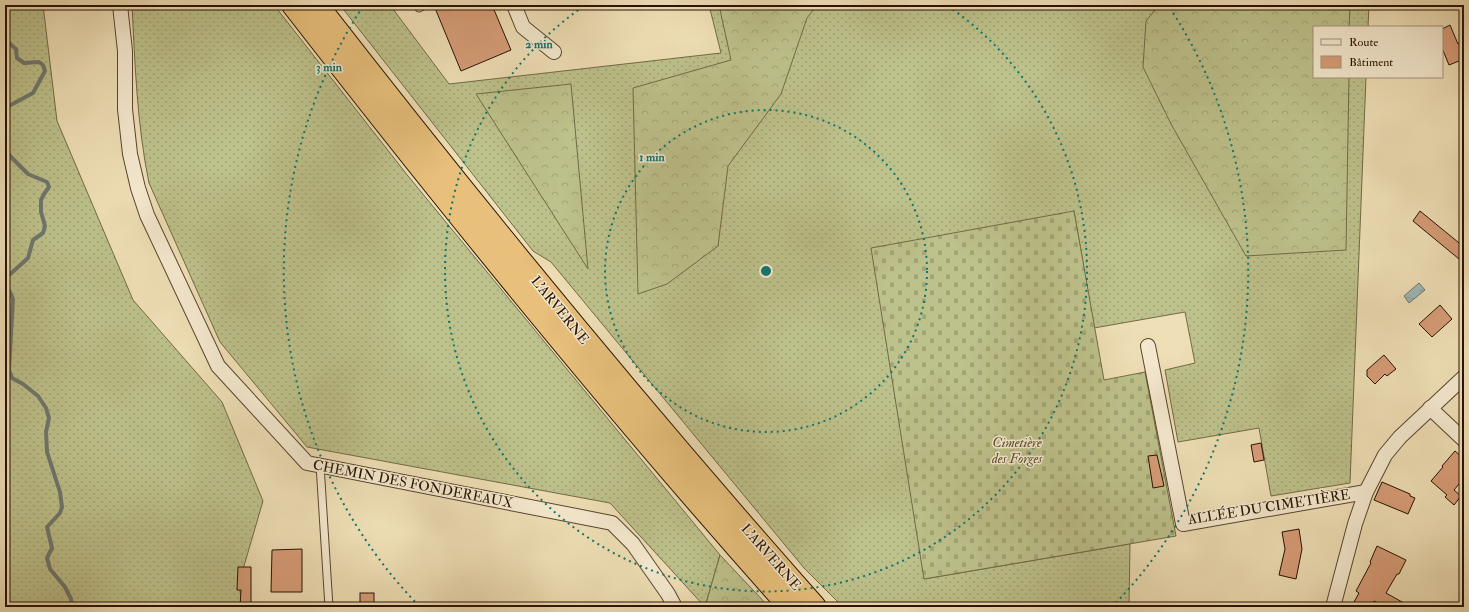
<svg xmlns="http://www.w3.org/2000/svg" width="1469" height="612" viewBox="0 0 1469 612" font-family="'IM FELL Double Pica',serif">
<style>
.grass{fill:url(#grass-dots);stroke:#726a46}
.forest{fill:url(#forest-crowns);stroke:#726a46}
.cemetery{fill:url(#cemetery-stones);stroke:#726a46}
.water{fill:url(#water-ripples);stroke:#6f776e}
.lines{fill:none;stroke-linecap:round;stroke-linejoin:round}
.stream{stroke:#6f776e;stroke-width:4}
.building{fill:#d79d78;stroke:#281200}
.lane-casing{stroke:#5a452e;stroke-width:9}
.street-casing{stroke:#5a452e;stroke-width:16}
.highway-casing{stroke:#281200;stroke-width:24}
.lane{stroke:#f5ead0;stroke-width:7}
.street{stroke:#f5ead0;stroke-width:14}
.highway{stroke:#e8c07b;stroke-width:22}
.ring{fill:none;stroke:#0f766e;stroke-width:2;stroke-dasharray:2 4}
.labels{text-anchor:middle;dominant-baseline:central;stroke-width:3;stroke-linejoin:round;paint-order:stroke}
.street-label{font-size:14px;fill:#281200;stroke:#f5ead0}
.park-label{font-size:14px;font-style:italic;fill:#5c4f31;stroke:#f5ead0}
.centre{fill:#0f766e;stroke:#f5ead0;stroke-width:2}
.ring-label{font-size:12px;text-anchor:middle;font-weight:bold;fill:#0f766e;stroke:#f5ead0;stroke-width:3;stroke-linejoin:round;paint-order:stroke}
</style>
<defs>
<pattern id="grass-dots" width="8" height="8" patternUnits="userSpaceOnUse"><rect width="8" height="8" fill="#bdc18b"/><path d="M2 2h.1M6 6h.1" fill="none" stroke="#a2a576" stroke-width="1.8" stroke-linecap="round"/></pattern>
<pattern id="forest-crowns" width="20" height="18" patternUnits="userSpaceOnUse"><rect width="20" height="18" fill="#bdc18b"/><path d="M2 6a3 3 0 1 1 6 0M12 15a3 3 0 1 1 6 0" fill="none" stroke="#a2a576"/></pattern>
<pattern id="cemetery-stones" width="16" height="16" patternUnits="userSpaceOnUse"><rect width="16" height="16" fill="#bdc18b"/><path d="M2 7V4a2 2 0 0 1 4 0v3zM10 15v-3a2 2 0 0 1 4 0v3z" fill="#a2a576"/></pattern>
<pattern id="water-ripples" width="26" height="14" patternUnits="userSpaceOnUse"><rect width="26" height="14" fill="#9ebab8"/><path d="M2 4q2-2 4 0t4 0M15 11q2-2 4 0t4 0" fill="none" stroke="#889f9c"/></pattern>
</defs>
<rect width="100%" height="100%" fill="#efdfb6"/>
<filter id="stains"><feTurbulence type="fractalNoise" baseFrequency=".005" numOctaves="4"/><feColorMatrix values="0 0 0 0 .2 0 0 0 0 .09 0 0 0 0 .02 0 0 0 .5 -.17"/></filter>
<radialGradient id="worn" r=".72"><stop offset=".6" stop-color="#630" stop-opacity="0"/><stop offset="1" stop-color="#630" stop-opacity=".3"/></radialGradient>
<g class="grass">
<path d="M5,5H43L57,121L133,300L222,402L263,501L239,583L242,607H5Z"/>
<path d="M132,5H274L408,176L720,555L705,607L610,503L307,447L220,342L149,183C137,125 135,64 132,5Z"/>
<path d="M340,5H390L449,84L721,53L709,5H1369L1368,27H1314V77H1366L1350,483L1271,496L1259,428L1178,442L1165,370L1195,363L1185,312L1094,328L1074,211L924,579L1130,544L1129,607H843L804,568L551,262L533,251Z"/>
</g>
<g class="forest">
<path d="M719,5H817L807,18L781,94L728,166L718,246L667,284L638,294L633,88L731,60Z"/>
<path d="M1159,5H1350L1349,27H1314V77H1349L1346,250L1246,256L1171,124L1143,67L1146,21Z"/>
<path d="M571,84L588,269L476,94Z"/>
<path d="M720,555L769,607H705Z"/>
</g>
<path class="cemetery" d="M1074,211L1104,380L1145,372L1176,536L924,579L871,248Z"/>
<path class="water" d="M1419,283L1425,290L1409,303L1404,296Z"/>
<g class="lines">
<g class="stream">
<path d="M5,43H9L16,49L17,58L24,63L39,62L43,65L45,71L33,93L5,108"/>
<path d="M5,151L28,174L47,182L49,187L44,194L41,200V212L45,226L43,233L33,240L28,258L6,278L5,280"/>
<path d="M5,287L10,292L13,299L9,370L12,378L23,384L38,396L46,408L49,418L46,432L47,452L60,492L62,507L60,513L47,527L52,548L47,558L50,569L65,587L71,599L72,607"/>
</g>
</g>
<g class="building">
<path d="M441,5H492L511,50L461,71L435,8Z"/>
<path d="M1450,25L1458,44L1460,43L1461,45L1464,44V59L1449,65L1442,48V29Z"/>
<path d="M1420,211L1464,247V253L1459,259L1413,221Z"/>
<path d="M1440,305L1452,319L1432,337L1419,324Z"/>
<path d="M1384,355L1396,369L1387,376L1385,374L1375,384L1367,376V370Z"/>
<path d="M1261,443L1264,460L1254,462L1251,445Z"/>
<path d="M1455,451L1464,459V478L1454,490L1461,496L1454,505L1445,497L1447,495L1431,481L1443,467L1442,466Z"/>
<path d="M1157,455L1164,486L1153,488L1148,456Z"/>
<path d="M1382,482L1410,494V496L1415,498L1408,514L1374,500Z"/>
<path d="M1299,529L1302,549L1296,579L1279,575L1285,549L1282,532Z"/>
<path d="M1377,546L1406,560L1399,574H1397L1386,593L1411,607H1386L1374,601L1371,607H1363L1354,602L1359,593L1356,591L1371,563L1370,562Z"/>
<path d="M302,549V592H271L272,550Z"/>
<path d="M238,567H251V607H240L241,590H237Z"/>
<rect x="360" y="593" width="14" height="14"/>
</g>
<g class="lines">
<g class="lane-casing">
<g id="lane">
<path d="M418,5L419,8L425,5"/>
<path d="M320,465L329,607"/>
</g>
</g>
<g class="street-casing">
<g id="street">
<path d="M120,5L125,51V109L130,154L138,188L147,215L218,366L307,463L612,523L633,544L668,594L675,607"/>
<path d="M514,5L523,27L554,52"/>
<path d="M1148,346L1183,524L1366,492"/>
<path d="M1430,408L1464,440"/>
<path d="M1333,607L1355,524L1366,492L1385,455L1400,437L1464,377"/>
</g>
</g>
<g class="highway-casing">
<g id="highway">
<path d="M293,5C452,210 616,413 790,607"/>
<path d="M317,5C477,211 642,412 815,607"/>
</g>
</g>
<use href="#lane" class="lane"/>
<use href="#street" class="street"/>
<use href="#highway" class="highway"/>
</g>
<g class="ring">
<circle cx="766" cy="271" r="161"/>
<path d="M948 6A321 321 0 1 1 584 6"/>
<path d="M419 606A482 482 0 0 1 362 8M1170 8A482 482 0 0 1 1113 606"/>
</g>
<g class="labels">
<g class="street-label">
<text transform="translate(560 310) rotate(51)">L'ARVERNE</text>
<text transform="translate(413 484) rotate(11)">CHEMIN DES FONDEREAUX</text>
<text transform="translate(1269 507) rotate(-9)">ALLÉE DU CIMETIÈRE</text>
<text transform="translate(771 557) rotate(49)">L'ARVERNE</text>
</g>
<g class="park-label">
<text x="1017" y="442">Cimetière<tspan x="1017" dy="16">des Forges</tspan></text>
</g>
</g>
<circle cx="766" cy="271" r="6" class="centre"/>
<g class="ring-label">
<text x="539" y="48">2 min</text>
<text x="329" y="71">3 min</text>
<text x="652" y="161">1 min</text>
</g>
<rect width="1469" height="612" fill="none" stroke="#efdfb6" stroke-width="20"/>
<rect x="6" y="6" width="1457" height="600" fill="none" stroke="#281200" stroke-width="2"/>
<rect x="10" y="10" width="1449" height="592" fill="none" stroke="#281200"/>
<rect x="1313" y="26" width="130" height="52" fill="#f5ead0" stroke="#a3947d"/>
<rect x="1321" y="39" width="20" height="6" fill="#f5ead0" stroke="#a3947d"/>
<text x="1349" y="46" font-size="12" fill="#281200">Route</text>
<rect x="1321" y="56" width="20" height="12" fill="#d79d78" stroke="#a3947d"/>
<text x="1349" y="66" font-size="12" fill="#281200">Bâtiment</text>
<rect width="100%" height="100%" filter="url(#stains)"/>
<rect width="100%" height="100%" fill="url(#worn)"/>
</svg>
